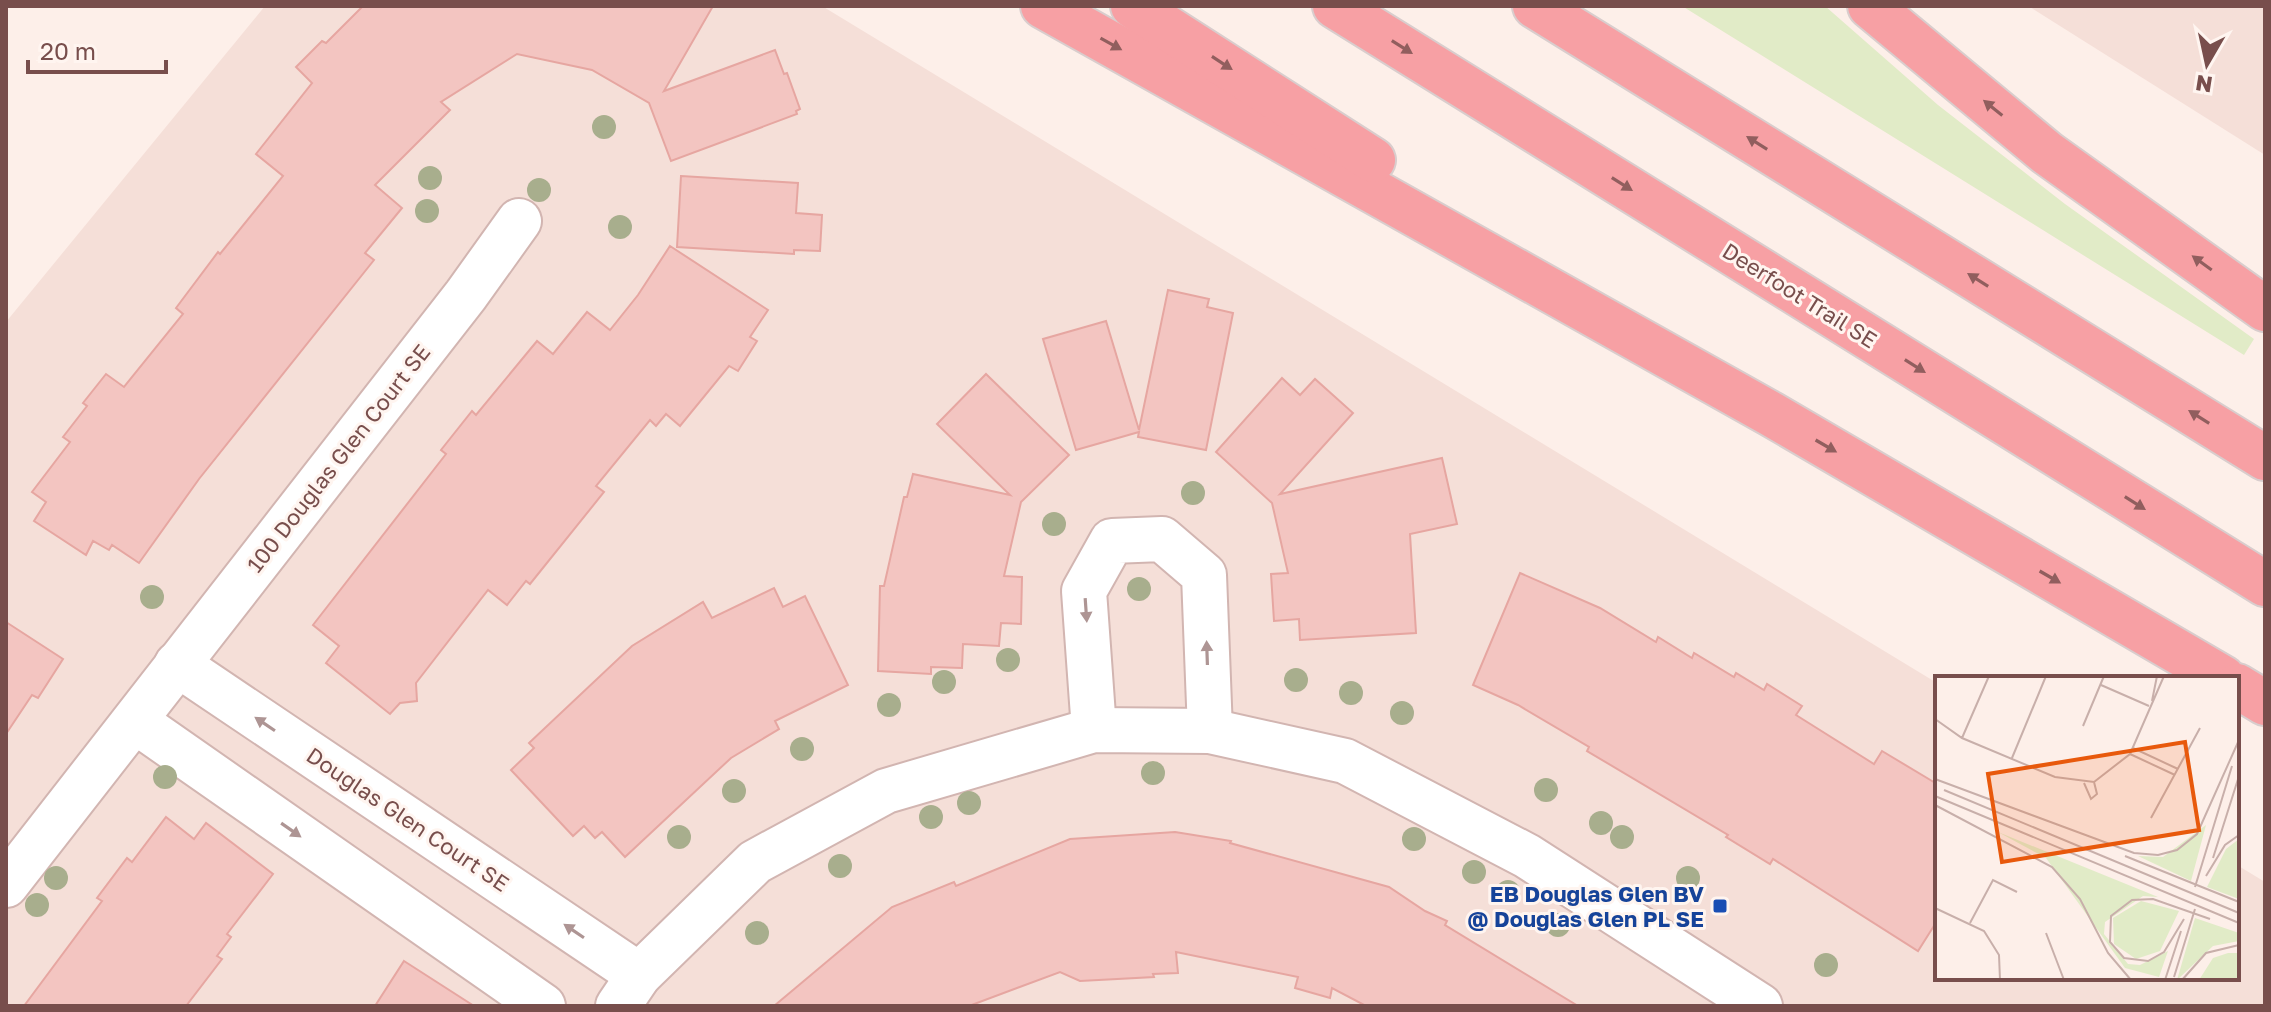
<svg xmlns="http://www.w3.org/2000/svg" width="2271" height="1012" viewBox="0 0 2271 1012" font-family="'Golos Text',sans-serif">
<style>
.residential{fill:#f5dfd8}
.green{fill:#e1ebc7}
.building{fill:#f3c5c1;stroke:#e6a6a1;stroke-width:2}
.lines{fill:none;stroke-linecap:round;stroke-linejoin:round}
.minor-casing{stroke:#d2b5b1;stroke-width:48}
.highway-casing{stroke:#d9cdcd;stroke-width:48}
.minor{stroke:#fff;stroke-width:44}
.highway{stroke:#f7a0a4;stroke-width:44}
.tree{fill:#a8ae8d}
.oneway{fill:#915e5e}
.oneway2{fill:#ae9594}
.transit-dot{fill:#1a4fb4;stroke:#fff5f0;stroke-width:3}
.labels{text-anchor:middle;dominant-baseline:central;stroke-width:6;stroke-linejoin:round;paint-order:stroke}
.street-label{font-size:22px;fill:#784e4c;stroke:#fff5f0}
.transit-label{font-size:22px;font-weight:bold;fill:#164399;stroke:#fff5f0;text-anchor:end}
.inset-road{fill:none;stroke:#c8afaa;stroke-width:2}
.view{fill:#e8590c;fill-opacity:0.15;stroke:#e8590c;stroke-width:4}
.inset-edge{fill:none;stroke:#784e4c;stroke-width:4}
</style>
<rect width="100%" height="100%" fill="#fdefe9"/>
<g class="residential">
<path d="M265,6H822L1937,683V978H2237V865L2265,882V1006H6V322Z"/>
<path d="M2029,6H2265V155L2033,9Z"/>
</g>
<path class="green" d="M1682,6H1825L1938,105L2065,204L2254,339L2244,355Z"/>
<g class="building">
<path d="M363,6H713L664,91L775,50L784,74L787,73L800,109L796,111L797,114L671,161L649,103L592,70L517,54L441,102L450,110L375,185L402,208L365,253L374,260L199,479L139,563L112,545L109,550L93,541L86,555L34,521L46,502L32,492L70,442L63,437L87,406L83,403L106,374L124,387L183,314L176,308L218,252L220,254L283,176L256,154L312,83L296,67L322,41L326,43Z"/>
<path d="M681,176L798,183L796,213L822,215L820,251L794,250V254L677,247Z"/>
<path d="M670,246L768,310L750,337L757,341L738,371L729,366L680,426L666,414L656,426L650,420L596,486L604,492L530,584L526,581L507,605L488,590L416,683L417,701L400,703L390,714L326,663L339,646L313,625L446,454L441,450L472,411L476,415L537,341L553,354L587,312L610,330L638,295Z"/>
<path d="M1168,290L1209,299L1207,307L1233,313L1206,450L1138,437L1139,432L1076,450L1043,339L1106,321L1139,430Z"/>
<path d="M986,374L1069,455L1021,502L1004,576L1022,577L1021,624L1001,623L999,646L963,644L962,668L931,667V674L878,671L880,586H884L904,497H907L913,474L1010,495L937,424Z"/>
<path d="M1282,378L1300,395L1315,379L1353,413L1280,494L1442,458L1457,524L1410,534L1416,633L1300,640L1299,619L1274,621L1271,574L1288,573L1272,503L1216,452Z"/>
<path d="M1520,573L1600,608L1656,642L1658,637L1692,658L1694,653L1734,677L1736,673L1764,690L1767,684L1802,706L1796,715L1874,764L1882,751L1937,784V921L1918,951L1773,859L1770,864L1726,837L1728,835L1587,751L1589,747L1518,705L1473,685Z"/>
<path d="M774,588L783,607L805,596L848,685L775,721L779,729L731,758L625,857L602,832L595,838L584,826L573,836L511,770L534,748L529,743L632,646L703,602L712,618Z"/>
<path d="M6,622L63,659L38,698L32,695L6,734Z"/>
<path d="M166,817L194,839L206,823L273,874L227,934L231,937L217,956L222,959L186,1006H24L102,901L97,898L127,858L132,862Z"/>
<path d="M1175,832L1231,841L1230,843L1389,887L1425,911L1447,921L1445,925L1578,1006H1366L1332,988L1330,998L1295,988L1298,977L1176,952L1178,973L1153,974L1154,977L1080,981L1060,972L969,1006H774L892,907L954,882L956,886L1070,839Z"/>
<path d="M404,961L474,1006H375Z"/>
</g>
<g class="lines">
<g class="minor-casing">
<g id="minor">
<path d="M177,664L639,975"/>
<path d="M135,721L543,1006"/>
<path d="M1094,730L1084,591L1112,541L1162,539L1204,575L1210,731"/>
<path d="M6,885L466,295L519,221"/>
<path d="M618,1006L639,975L755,862L886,791L1094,730L1210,731L1345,761L1527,856L1760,1006"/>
</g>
</g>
<g class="highway-casing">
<g id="highway">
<path d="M1043,6L1771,414L2223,678"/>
<path d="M1133,6L1373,160"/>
<path d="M1335,6L2265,584"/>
<path d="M1535,6L2265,458"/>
<path d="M1870,6L2047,153L2265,309"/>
<path d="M2237,686L2265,703"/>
</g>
</g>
<use href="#minor" class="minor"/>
<use href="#highway" class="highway"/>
</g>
<g class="tree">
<circle cx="604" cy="127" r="12"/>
<circle cx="430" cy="178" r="12"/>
<circle cx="539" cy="190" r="12"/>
<circle cx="427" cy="211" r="12"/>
<circle cx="620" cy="227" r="12"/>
<circle cx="1193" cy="493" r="12"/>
<circle cx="1054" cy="524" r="12"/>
<circle cx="1139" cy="589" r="12"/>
<circle cx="152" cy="597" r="12"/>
<circle cx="1008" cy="660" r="12"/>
<circle cx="1296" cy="680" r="12"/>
<circle cx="944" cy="682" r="12"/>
<circle cx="1351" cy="693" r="12"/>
<circle cx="889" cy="705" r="12"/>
<circle cx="1402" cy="713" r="12"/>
<circle cx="802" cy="749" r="12"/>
<circle cx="1153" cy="773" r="12"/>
<circle cx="165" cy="777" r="12"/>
<circle cx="1546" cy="790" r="12"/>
<circle cx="734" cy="791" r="12"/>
<circle cx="969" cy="803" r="12"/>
<circle cx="931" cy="817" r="12"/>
<circle cx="1601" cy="823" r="12"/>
<circle cx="679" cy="837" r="12"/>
<circle cx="1622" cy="837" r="12"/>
<circle cx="1414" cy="839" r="12"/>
<circle cx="840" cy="866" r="12"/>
<circle cx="1474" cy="872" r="12"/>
<circle cx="56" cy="878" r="12"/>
<circle cx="1688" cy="878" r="12"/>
<circle cx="1508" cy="892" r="12"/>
<circle cx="37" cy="905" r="12"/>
<circle cx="1558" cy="925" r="12"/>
<circle cx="757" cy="933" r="12"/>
<circle cx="1826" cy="965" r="12"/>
</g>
<defs><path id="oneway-solid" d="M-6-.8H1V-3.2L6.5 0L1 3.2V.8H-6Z" transform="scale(2)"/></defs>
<g class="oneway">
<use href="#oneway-solid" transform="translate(1111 44) rotate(29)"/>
<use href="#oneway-solid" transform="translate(1402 47) rotate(32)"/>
<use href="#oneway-solid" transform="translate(1222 63) rotate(33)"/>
<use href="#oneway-solid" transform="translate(1993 108) rotate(-141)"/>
<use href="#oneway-solid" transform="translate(1757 143) rotate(-148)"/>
<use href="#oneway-solid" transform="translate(1622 184) rotate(32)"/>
<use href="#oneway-solid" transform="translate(2202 263) rotate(-144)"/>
<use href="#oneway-solid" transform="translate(1978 280) rotate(-148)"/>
<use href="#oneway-solid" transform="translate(1915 366) rotate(32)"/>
<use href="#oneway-solid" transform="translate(2199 417) rotate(-148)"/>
<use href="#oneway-solid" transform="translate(1826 446) rotate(30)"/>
<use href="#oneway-solid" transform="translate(2135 503) rotate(32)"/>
<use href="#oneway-solid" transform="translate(2050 577) rotate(30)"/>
</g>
<g class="oneway2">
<use href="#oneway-solid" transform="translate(1086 610) rotate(86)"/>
<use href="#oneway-solid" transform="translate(1207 653) rotate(-92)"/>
<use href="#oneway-solid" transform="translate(265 724) rotate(-146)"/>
<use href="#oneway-solid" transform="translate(291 830) rotate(35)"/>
<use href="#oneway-solid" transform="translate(574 931) rotate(-146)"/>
</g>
<rect class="transit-dot" x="1712" y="898" width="16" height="16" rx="4"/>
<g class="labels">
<g class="street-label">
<text transform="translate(1800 295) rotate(32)">Deerfoot Trail SE</text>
<text transform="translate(338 458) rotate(-52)">100 Douglas Glen Court SE</text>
<text transform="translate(408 819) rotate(34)">Douglas Glen Court SE</text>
</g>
<g class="transit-label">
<text x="1704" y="893">EB Douglas Glen BV<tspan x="1704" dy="25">@ Douglas Glen PL SE</tspan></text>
</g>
</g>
<g transform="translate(1935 676)">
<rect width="304" height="304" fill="#fdefe9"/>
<path d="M271,149L256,205L203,180L228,181ZM63,156L223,221L208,220L170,246L169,258L193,288L205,289L233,275L224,301L190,292L111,182ZM304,163V223L272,211L291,173ZM206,225L244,235L225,275L201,283L179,268L178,242ZM260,242L304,257V265L278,270L242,304ZM293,277H304V304H264L278,282Z" fill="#e1ebc7"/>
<path class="inset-road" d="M166,9L214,30M217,25L222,0M0,43L27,62L120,101L159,106L195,78L229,0M148,50L169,0M27,62L54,0M198,72L243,93M195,78L240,99M77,82L111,0M0,103L199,177L223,179L242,174L262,158L304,64M149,107L156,123L162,118L159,106M9,114L304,237M0,120L304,247M0,129L117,191L145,223L173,277L196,304M216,142L265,52M190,180L304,226M278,182L304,100M271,200L290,169L304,159M260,211L297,90M0,232L49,255L64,279L65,304M249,243L229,276L213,285L189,282L175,266L176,240L197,224L218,223L275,243M35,247L58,204L82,216M111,257L129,304M239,301L260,233M230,304L246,255M247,304L271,277L304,269"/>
<path class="view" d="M250,66L264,154L67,186L53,98Z"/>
<rect width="304" height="304" class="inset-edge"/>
</g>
<rect width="2271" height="1012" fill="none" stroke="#784e4c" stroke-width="16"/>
<g transform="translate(2207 64) rotate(189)" stroke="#fff5f0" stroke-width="6" paint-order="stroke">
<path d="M0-6L14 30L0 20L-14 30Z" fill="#784e4c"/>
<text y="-12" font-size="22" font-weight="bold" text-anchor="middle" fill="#784e4c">N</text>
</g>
<path d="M28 60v12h138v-12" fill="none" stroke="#784e4c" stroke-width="4"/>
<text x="40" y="60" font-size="24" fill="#784e4c" stroke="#fff5f0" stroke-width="6" paint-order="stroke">20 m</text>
</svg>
